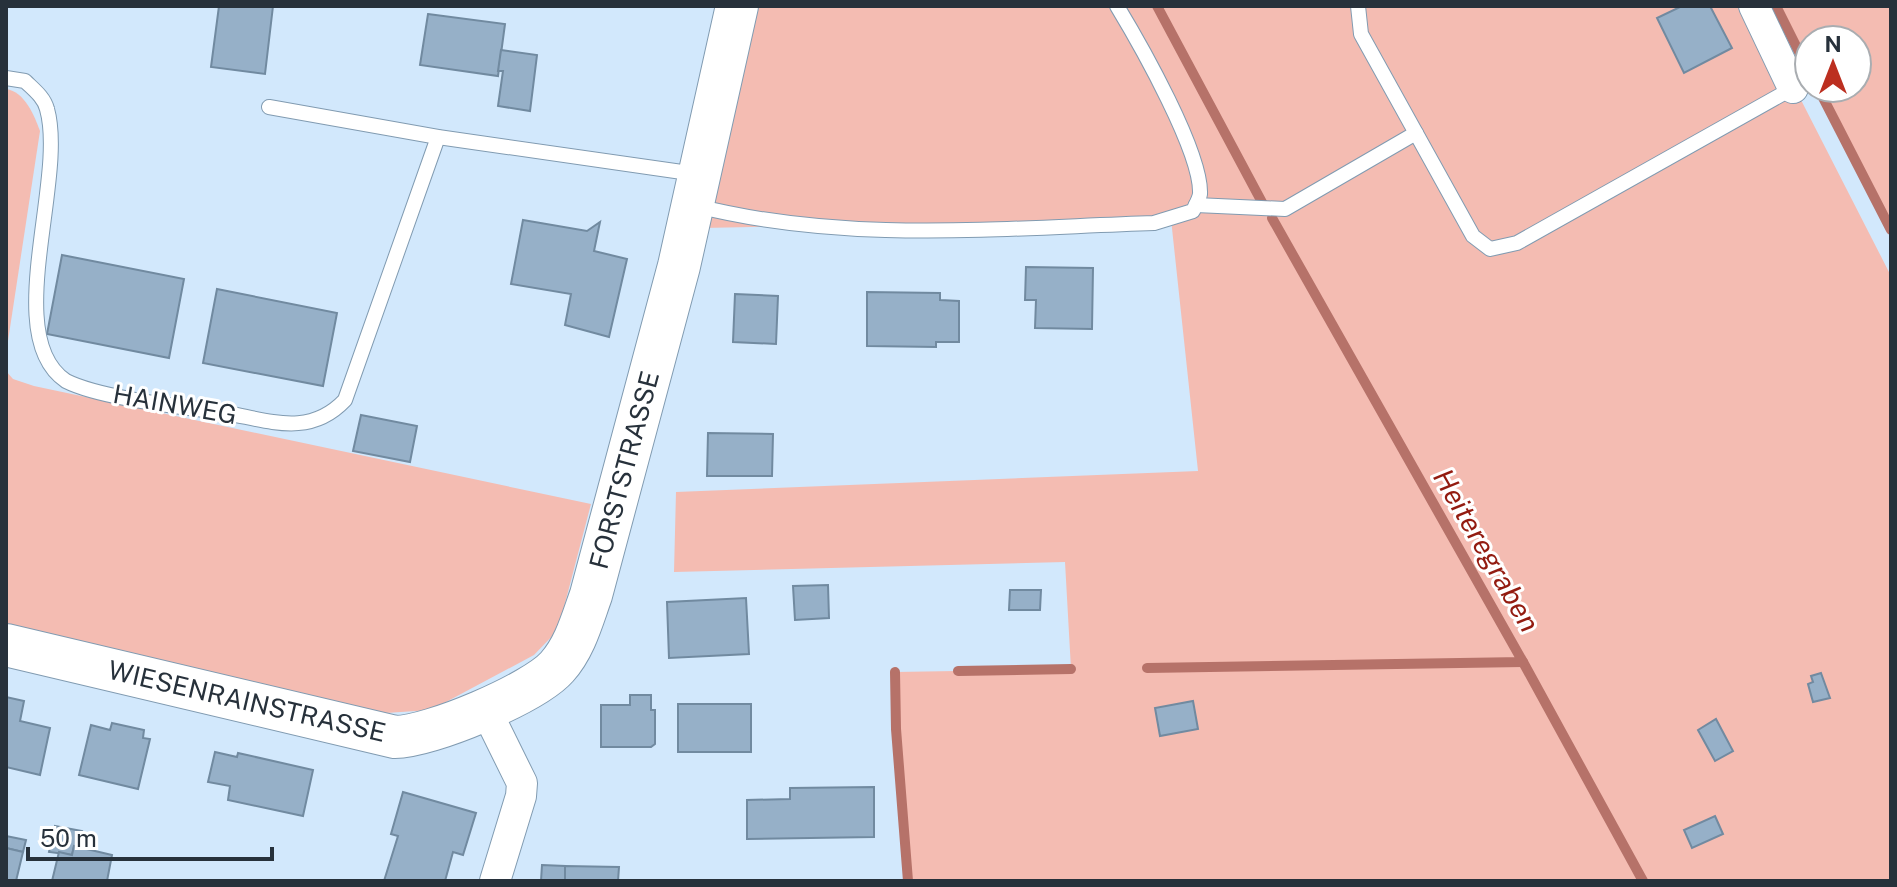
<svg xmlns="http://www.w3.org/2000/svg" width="1897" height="887" viewBox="0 0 1897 887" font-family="'Public Sans',sans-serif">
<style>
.green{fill:#f4bcb2}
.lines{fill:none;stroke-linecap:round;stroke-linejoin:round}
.stream{stroke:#b67269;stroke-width:10}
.building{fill:#96b0c8;stroke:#718aa0;stroke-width:2}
.lane-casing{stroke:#819bb1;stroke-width:16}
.street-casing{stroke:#819bb1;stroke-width:32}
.secondary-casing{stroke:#819bb1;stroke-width:44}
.lane{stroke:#fff;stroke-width:14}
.street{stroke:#fff;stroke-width:30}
.secondary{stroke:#fff;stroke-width:42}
.labels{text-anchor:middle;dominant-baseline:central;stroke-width:6;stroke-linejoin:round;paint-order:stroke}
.street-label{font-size:26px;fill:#27313b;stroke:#fff}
.water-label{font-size:28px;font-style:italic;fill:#931b10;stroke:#fff}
</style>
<rect width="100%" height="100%" fill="#d2e8fc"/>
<g class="green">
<path d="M759,6H1753L1891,276V881H908L896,729L895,672L1071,669L1065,562L674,572L676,492L1198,471L1171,219L702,228Z"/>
<path d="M1776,6H1891V229L1818,88H1857V40H1809V70Z"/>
<path d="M6,89C25,92 34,115 40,131L6,354Z"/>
<path d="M6,371L13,379L34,386L591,504L558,630L534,655L431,710L386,713L384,719L6,629Z"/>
</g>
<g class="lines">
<g class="stream">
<path d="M1157,6L1264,206"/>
<path d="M1776,6L1803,60"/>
<path d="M1818,88L1891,230"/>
<path d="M1523,662L1643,881"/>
<path d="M1147,668L1523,662L1272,218"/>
<path d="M958,671L1071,669"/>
<path d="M895,672L896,729L908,881"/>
</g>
</g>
<g class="building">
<path d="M219,6H273L265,74L211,67Z"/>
<path d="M1682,6H1710L1732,48L1684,73L1657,18Z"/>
<path d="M428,14L505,24L498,76L420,65Z"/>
<path d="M501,50L537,55L530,111L498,106L503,71H498Z"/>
<path d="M523,220L587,231L600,222L594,251L627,259L609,337L565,325L571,294L511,284Z"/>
<path d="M62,255L184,279L169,358L47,334Z"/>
<path d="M1026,267L1093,268L1092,329L1035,328L1036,300H1025Z"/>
<path d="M217,289L337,313L323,386L203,363Z"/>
<path d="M867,292L940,293V300L959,301V342H936V347L867,346Z"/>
<path d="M735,294L778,296L776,344L733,342Z"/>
<path d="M361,415L417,426L410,462L353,451Z"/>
<path d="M708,433L773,434L772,476H707Z"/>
<path d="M828,585L829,618L795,620L793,586Z"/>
<path d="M1010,590H1041L1040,610H1009Z"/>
<path d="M746,598L749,654L669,658L667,602Z"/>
<path d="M1821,673L1830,698L1813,702L1808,684L1813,682L1811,676Z"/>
<path d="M630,695H651V710H655V744L651,747H601V705H630Z"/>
<path d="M6,697L24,701L20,721L50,728L40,775L6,767Z"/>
<path d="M1193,701L1198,729L1160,736L1155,708Z"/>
<rect x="678" y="704" width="73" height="48"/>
<path d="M1716,719L1733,751L1715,761L1698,730Z"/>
<path d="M112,723L144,730L143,738L150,739L138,789L79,775L91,725L110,730Z"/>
<path d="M215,752L237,757L238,753L313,770L303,816L228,800L230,786L208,782Z"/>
<path d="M874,787V837L747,839V800L790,799V788Z"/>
<path d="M403,792L476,813L463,855L453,852L445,881H384L398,836L391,834Z"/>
<path d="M1715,816L1723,834L1692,848L1684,830Z"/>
<path d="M55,826L82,831L79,848L74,846L72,855L49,852Z"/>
<path d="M6,836L26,840L23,852L6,848Z"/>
<path d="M74,846L112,855L107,881H52L59,852L72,855Z"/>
<path d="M6,848L23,852L16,881H6Z"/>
<path d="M542,865L565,866V881H541Z"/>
<path d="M565,866L619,867L618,881H565Z"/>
</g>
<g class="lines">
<g class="lane-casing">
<g id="lane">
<path d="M1358,6L1361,34L1473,236L1490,249L1517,243L1793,88"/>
<path d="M6,78L25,81C33,89 44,97 47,109C67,180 0,337 66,381C102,399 185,407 226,413C271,421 310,437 345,400L438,137"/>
<path d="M269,107L438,137L696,174"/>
<path d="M1196,205L1285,209L1416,133"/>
<path d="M697,206C847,244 1001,228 1154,223L1193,211C1195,206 1199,200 1200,194C1202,153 1140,44 1117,6"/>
</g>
</g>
<g class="street-casing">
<g id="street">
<path d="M1754,6L1793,88"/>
<path d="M485,708L522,783L521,796L495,881"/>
</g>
</g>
<g class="secondary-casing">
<path id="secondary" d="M6,645L395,737C430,737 534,693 557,667C575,647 582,620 591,595L679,266L737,6"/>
</g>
<use href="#lane" class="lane"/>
<use href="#street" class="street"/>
<use href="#secondary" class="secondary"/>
</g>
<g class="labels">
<g class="street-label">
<text transform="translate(175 404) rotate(10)">HAINWEG</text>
<text transform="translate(624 470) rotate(-75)">FORSTSTRASSE</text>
<text transform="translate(247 701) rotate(13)">WIESENRAINSTRASSE</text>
</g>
<g class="water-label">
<text transform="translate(1487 550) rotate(60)">Heiteregraben</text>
</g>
</g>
<rect width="1897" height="887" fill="none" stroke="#27313b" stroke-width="16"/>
<g transform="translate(1833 64)"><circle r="38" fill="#ffffff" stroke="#a9adb1" stroke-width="2"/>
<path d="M0-6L14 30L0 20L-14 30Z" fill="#bc2f20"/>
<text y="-12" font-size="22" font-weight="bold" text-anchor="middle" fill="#27313b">N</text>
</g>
<path d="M28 847v12h244v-12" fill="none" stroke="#27313b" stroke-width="4"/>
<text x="40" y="847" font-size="24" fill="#27313b" stroke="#ffffff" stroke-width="6" paint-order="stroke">50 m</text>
</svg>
